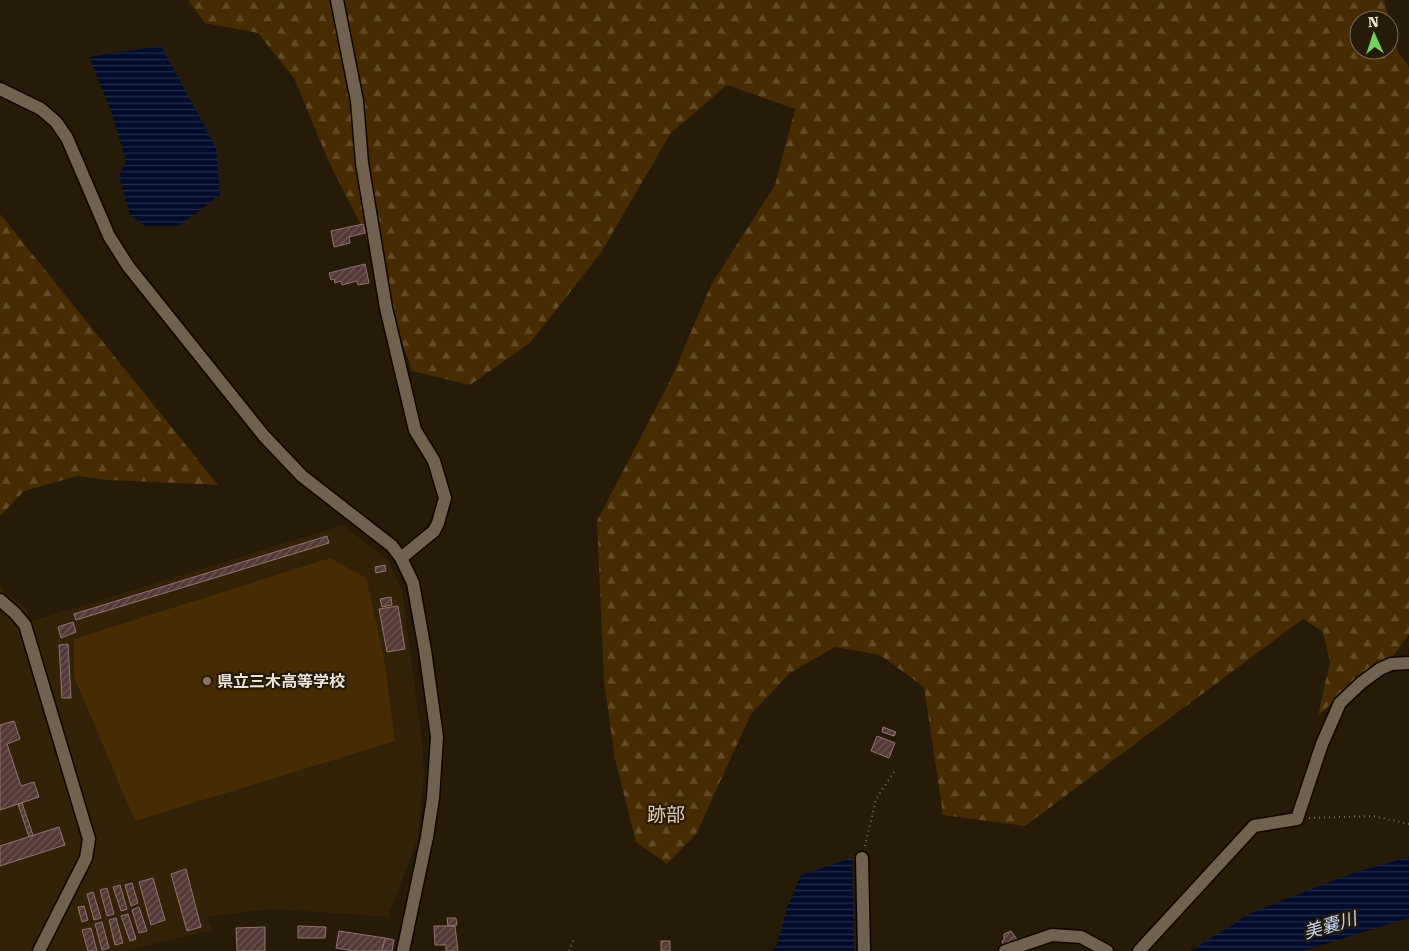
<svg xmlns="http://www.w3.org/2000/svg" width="1409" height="951" viewBox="0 0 1409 951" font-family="'Roboto Serif','Noto Sans JP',serif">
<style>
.built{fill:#322208}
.forest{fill:url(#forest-firs);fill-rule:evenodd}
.garden{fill:#462c00}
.water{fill:url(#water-rules)}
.building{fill:url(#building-hatch);stroke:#917571}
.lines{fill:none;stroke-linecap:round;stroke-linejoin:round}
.minor-casing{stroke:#0f0500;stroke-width:15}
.path{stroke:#7c7263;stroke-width:2;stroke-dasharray:1 4;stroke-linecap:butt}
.minor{stroke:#70624e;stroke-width:12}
.education-dot{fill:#8d6e63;stroke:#261a08;stroke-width:2}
.labels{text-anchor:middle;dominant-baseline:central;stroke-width:4.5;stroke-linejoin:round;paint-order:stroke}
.poi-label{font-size:16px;font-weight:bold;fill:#ebe3d7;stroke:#261a08;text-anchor:start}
.water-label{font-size:18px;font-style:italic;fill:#bfd3f1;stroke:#261a08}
.quarter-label{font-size:19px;fill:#e0d0b9;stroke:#261a08}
</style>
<defs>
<pattern id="forest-firs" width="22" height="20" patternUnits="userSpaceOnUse" patternTransform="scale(1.25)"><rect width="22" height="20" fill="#462c00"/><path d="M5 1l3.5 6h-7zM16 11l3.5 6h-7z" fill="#614a24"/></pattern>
<pattern id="water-rules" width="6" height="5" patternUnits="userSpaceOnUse" patternTransform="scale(1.25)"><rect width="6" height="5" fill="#000c2b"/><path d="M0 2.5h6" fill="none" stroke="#252f49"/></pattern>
<pattern id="building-hatch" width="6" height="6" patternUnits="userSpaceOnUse" patternTransform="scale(1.25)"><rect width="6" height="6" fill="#533a37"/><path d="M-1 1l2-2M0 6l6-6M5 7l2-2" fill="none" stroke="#6c5653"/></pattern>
</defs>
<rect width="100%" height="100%" fill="#261a08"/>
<path class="built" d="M343,525L388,560L402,590L422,740L424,776L418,838L388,917L271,909L207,917L212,930L125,951H0V582L4,592L27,609L29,622Z"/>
<g class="forest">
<path d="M188,0H1384L1398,52L1409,67V634L1393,656L1363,674L1318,716L1330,662L1323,632L1303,619L1025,826L943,815L924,687L880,655L835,647L790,673L751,714L696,834L667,864L636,842L615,759L604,681L597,521L670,381L711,285L775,185L795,109L727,85L670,134L600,254L530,343L470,385L412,371L363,229L328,160L294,78L258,33L205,23ZM1359,20H1389V50H1359Z"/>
<path d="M0,214L218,485L109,480L77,476L24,491L0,516Z"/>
</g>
<path class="garden" d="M330,558L366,578L384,657L395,741L135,821L74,677V639Z"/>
<g class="water">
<path d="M161,46L216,148L220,195L179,226H145L130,215L119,176L126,161L111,111L89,57Z"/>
<path d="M1409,857V918L1303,951H1190L1251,913L1356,872Z"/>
<path d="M852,858L854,951H772L777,945L787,908L801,875Z"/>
</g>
<g class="building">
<path d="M363,224L365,233L349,237L350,243L334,247L331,231Z"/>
<path d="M365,264L369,283L358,285L357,281L342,285L341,281L335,283L334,279L331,280L329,273Z"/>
<path d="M327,536L329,543L76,620L74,614Z"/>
<path d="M385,565L386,571L376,573L375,567Z"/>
<path d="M391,597L392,605L382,607L380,599Z"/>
<path d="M398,606L405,649L387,652L379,609Z"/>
<path d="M73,622L76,632L61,638L58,627Z"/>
<path d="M68,644L71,698H62L59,645Z"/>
<path d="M14,721L20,739L7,744L21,786L34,782L39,797L0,810V725Z"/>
<path d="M883,727L896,732L894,736L882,732Z"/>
<path d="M877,736L895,743L889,758L871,751Z"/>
<path d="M22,803L33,835L29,837L18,804Z"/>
<path d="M59,827L65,845L0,866V846Z"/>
<path d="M186,869L201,927L187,931L171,874Z"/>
<path d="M153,878L165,920L151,925L139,882Z"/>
<path d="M132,883L138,903L131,906L125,885Z"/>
<path d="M120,885L127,909L121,911L113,887Z"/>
<path d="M107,888L114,914L107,916L100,890Z"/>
<path d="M93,892L101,918L94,920L87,894Z"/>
<path d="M84,906L88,920L82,922L78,907Z"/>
<path d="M139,907L147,931L139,933L132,910Z"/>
<path d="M128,914L136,939L130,941L121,916Z"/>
<path d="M116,918L123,943L115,945L109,920Z"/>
<path d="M447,918H456L457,925L448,926Z"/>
<path d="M102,922L109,948L102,950L95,924Z"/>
<path d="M298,926L326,927L325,938H298Z"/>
<path d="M434,926H455L458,951H446V945H435Z"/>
<path d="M265,927V951H237L236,928Z"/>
<path d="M91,928L97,951H88L82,930Z"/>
<path d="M339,931L385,938L382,951H354L336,948Z"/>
<path d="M1011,931L1018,941L1004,947L1002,941L1004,940V934Z"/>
<path d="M385,938L394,940L392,951H382Z"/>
<rect x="661" y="941" width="9" height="10"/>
</g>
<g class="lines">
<g class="minor-casing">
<g id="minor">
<path d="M337,0L357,101L362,163L386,308L415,430L434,461L445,498L438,523L434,531L401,558"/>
<path d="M0,89L41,109L56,122L67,138L109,236L128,266L264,436L302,476L392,546L401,558L413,583L425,650L437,737L433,798L427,837L403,951"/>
<path d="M0,600L15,613L25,625L89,839L86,858L39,951"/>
<path d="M862,858L864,951"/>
<path d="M1005,951L1052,935L1081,937L1107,951"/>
<path d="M1139,951L1254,826L1297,819L1322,744L1340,703L1361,683L1380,669L1391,664L1409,663"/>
</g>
</g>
<g class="path">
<path d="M1309,818L1373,816L1409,824"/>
<path d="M865,846L876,799L896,769"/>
<path d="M569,951L574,938"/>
</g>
<use href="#minor" class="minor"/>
</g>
<circle class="education-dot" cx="207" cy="681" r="5"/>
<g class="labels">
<g class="poi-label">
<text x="217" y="681">県立三木高等学校</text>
</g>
<g class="water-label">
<text transform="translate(1330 925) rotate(-16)">美嚢川</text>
</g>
<g class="quarter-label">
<text x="666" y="814">跡部</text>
</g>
</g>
<g transform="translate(1374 35) rotate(357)"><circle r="24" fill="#261a08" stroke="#756a5b"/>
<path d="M0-4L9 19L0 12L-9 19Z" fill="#71d25e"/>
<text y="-8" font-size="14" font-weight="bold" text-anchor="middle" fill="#ebe3d7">N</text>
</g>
</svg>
